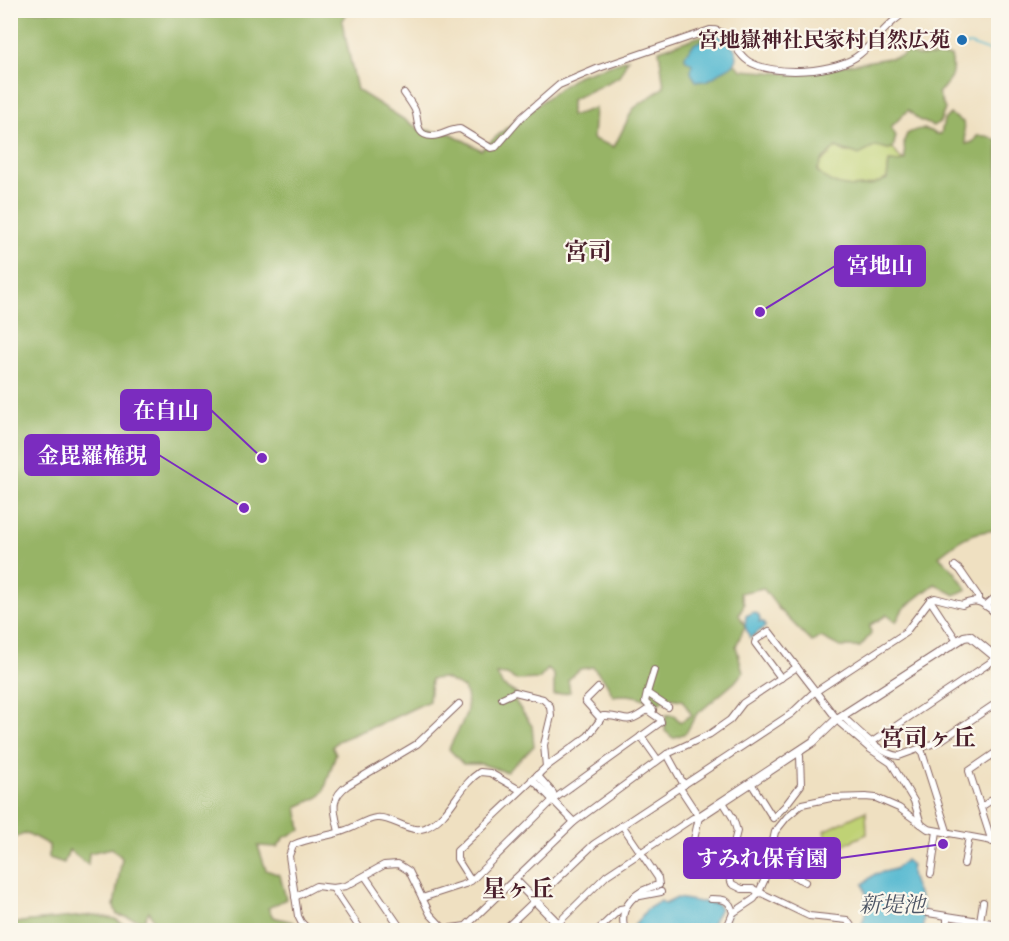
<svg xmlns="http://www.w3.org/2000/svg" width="1009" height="941" viewBox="0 0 1009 941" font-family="'IM FELL Great Primer','Noto Serif JP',serif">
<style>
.green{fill:#bfd275;stroke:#847850;stroke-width:1.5}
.forest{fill:#97b466;stroke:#706a48;stroke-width:1.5}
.water{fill:#52b8d0;stroke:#4e6c7e;stroke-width:1.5}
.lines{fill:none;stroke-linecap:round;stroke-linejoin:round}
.stream{stroke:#52b8d0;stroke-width:1.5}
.minor-casing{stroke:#846360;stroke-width:8}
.tertiary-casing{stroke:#846360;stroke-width:10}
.minor{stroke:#fff;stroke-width:6}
.tertiary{stroke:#fff;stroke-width:8}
.poi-dot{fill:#1f6fb2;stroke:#fbf7ec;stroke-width:2}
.labels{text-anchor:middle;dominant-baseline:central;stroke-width:4.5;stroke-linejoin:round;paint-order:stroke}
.poi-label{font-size:21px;font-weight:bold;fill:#4a1f2b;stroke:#fbf7ec;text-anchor:end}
.water-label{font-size:22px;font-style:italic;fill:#4d5565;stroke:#fbf7ec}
.quarter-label{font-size:24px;font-weight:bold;fill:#4a1f2b;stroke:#fbf7ec}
.leader{fill:none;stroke:#7b2cbf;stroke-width:2}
.callout-dot{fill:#7b2cbf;stroke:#fbf7ec;stroke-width:2}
.callout{fill:#7b2cbf;stroke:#7b2cbf;stroke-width:2}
.callout-label{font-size:22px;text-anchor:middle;font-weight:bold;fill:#fff}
</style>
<rect width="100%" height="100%" fill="#fbf7ec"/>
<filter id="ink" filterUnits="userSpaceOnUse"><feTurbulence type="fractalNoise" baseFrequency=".0167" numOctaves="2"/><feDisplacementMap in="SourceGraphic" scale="12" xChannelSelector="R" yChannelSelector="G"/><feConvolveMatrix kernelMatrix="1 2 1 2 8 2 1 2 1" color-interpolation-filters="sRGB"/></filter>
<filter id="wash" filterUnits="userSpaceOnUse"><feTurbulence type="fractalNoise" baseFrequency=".008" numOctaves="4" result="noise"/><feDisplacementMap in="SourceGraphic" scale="24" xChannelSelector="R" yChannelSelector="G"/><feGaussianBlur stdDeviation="1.35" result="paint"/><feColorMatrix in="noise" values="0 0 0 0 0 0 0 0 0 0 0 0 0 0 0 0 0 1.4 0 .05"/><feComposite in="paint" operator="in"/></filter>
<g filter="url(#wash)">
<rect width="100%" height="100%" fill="#efe0c1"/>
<g class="green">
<path d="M876,146L888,149L893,148L899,157L905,160L899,162L889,161L887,179C864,190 835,191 817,172C819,160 829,156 836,147L846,152H855L859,154Z"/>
<path d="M866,811L867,834L832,850L824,831Z"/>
</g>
<g class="forest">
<path d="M11,11H348L342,22L357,90L419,129L452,134L481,150L512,123L577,76L628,59L619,77L571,100V116L595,108L593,139L614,147L633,109L664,87L659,50L701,36L742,70L792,74L901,56L906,52L918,56H951C955,73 951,81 938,93L945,109L940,122L933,126L919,120L908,110L891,127L896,136L893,148L888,149L876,146L859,155C853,151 845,152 836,147L822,160L817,171C835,191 864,190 887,179L889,161L899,162L905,160L904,141L907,134C918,128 925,127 936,134H941L944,120L950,114L963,122L966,144L973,142L977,136C986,135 991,136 998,142V534L997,530C970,532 960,539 939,556L954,571L967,589L955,595L935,584L903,609L896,622L887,615L870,625L871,634L860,647H840L821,637L812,642L779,609L763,588L740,593L744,604L739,615L745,626L736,646L743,672L735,682L696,715L686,733L673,738L665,731L666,715H674L680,722L692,715L682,700L669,698L657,704C642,697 629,693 613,696L606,682L593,667L580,669L568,680L570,692L554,695V675L548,669L539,679L516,680L507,675L497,674L502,685L517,694L515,701L532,726L534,746L506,772L482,764H463L449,749C459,725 474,714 464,688L444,678L431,679L429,701L387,721L338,741L332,747L336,753L324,791L319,797L297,807L301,830L285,837L277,847L258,846L266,870L280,875L286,899L268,908L273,917L293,922L304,930H158L149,911L144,921L117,915L114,906L122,858L112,848L89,853L88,865L69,850L64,863L49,858V845L27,833L11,839Z"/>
<path d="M95,915L115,919L133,930H11V925L21,922Z"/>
</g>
<g class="water">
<path d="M714,34C724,36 741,49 736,61C733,67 727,68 721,72C712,78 707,83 696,81L691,73L692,64L685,59V55L694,44Z"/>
<path d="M753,612L758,614L760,619L759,622H764L765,627L750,638L745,626L746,616Z"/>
<path d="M906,860L912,865C908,880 920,893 923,906C925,914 923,923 923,930H860L865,915L866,894L863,884L875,874L895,869Z"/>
<path d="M677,898L700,902H714L720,908L709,930H631L647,909L661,901L665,904Z"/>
</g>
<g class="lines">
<g class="stream">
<path d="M966,45L970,44L998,54"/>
<path d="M723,930L729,915V907"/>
</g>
</g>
</g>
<g filter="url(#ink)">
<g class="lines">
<g class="minor-casing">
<g id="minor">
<path d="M404,93C408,99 412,104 415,110C419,121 415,136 432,136C442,136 450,129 460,129L491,148L496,147L522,117L559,85L599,68L710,30C731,29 734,52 748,61C773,77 838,73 860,54C877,40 889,21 909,10"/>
<path d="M955,566L960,570L978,596V601"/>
<path d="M930,600L957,641"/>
<path d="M985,606L998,595"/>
<path d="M781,678L755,643L756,640L769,631L840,723L870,749L891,763L914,801L921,824"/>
<path d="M598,688L585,701L600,718"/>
<path d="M647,693L654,670"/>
<path d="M502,698L515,692L543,699L550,706L551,716L544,745L546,767"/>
<path d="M653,710L645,702L647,693L668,707"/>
<path d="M842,716C857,729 880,755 899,756L940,741L998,702"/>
<path d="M641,736L658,760"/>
<path d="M872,742L997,658"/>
<path d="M921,749L948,834"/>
<path d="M667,754L684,785"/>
<path d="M537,775L553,793L554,799"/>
<path d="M532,779L574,822"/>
<path d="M751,783L773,818L785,806L801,785L800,756L797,753"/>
<path d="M680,788L699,817L687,871L690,873L727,871"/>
<path d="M723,802L733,818L737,831L727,871L732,884L742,889H753L809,916L847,920L854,930"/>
<path d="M981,807L998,796"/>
<path d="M622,825L658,878L659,885C637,889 617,907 625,930"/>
<path d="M339,832C335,812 328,799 348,785L417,744L459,704"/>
<path d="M992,842L969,771L998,751"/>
<path d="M768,863L805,882"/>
<path d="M964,864L969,837"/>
<path d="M931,874L937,831"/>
<path d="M365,876L402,930"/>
<path d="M799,879L803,863"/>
<path d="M333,888L361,930"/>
<path d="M295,897L316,886L333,888L346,886L384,865L398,864L409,871L430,914L444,929"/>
<path d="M635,897L661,892"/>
<path d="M422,898L465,884L471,881L554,799L661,722L660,719L647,710C622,728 628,715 603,716L588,736L546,767L457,851V859L471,881"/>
<path d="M711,899C724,899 730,899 733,913"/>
<path d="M928,913L998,924"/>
<path d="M947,916V930"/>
<path d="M980,921L983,902"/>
<path d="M309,930L301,922L298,916L289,856L293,845C309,837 329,837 346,830C356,827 366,819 376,818C392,816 409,834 425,828C450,818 459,785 480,772L490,773L520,790"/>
<path d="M437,930L466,926L574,822L667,754L710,734L730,720L743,703L797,667"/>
<path d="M504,930L594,844L791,714L812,694L905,633L930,600L935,598L962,605C980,597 983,604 998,615"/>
<path d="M551,930L607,875L693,818L699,817"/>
<path d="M598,930L620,909L626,908"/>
<path d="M726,930L733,913L754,899L759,892L764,881L775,832L787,817L802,804L831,798L865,797L876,798L899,808L928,829L998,842"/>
</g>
</g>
<g class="tertiary-casing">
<g id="tertiary">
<path d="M699,817L813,742L837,719L964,637L970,636L998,659"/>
<path d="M515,880L564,930"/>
</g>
</g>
<use href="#minor" class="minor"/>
<use href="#tertiary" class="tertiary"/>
</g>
</g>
<circle class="poi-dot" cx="962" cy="40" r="6"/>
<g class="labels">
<g class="poi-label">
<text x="950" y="40">宮地嶽神社民家村自然広苑</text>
</g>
<g class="water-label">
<text x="892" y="904">新堤池</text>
</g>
<g class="quarter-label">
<text x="588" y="252">宮司</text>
<text x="928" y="738">宮司ヶ丘</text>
<text x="518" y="889">星ヶ丘</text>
</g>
</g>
<path class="leader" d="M760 312L835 266M262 458L211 410M244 508L159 455M943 844L840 858"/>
<g class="callout-dot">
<circle cx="760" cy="312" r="6"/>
<circle cx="262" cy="458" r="6"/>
<circle cx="244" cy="508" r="6"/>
<circle cx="943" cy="844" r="6"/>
</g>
<g class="callout">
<rect x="835" y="246" width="90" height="40" rx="6"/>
<rect x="121" y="390" width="90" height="40" rx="6"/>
<rect x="25" y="435" width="134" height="40" rx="6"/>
<rect x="684" y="838" width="156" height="40" rx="6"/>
</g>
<g class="callout-label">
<text x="880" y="273">宮地山</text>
<text x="166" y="418">在自山</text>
<text x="92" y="463">金毘羅権現</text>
<text x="762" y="866">すみれ保育園</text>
</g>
<rect width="1009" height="941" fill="none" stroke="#fbf7ec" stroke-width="36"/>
</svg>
